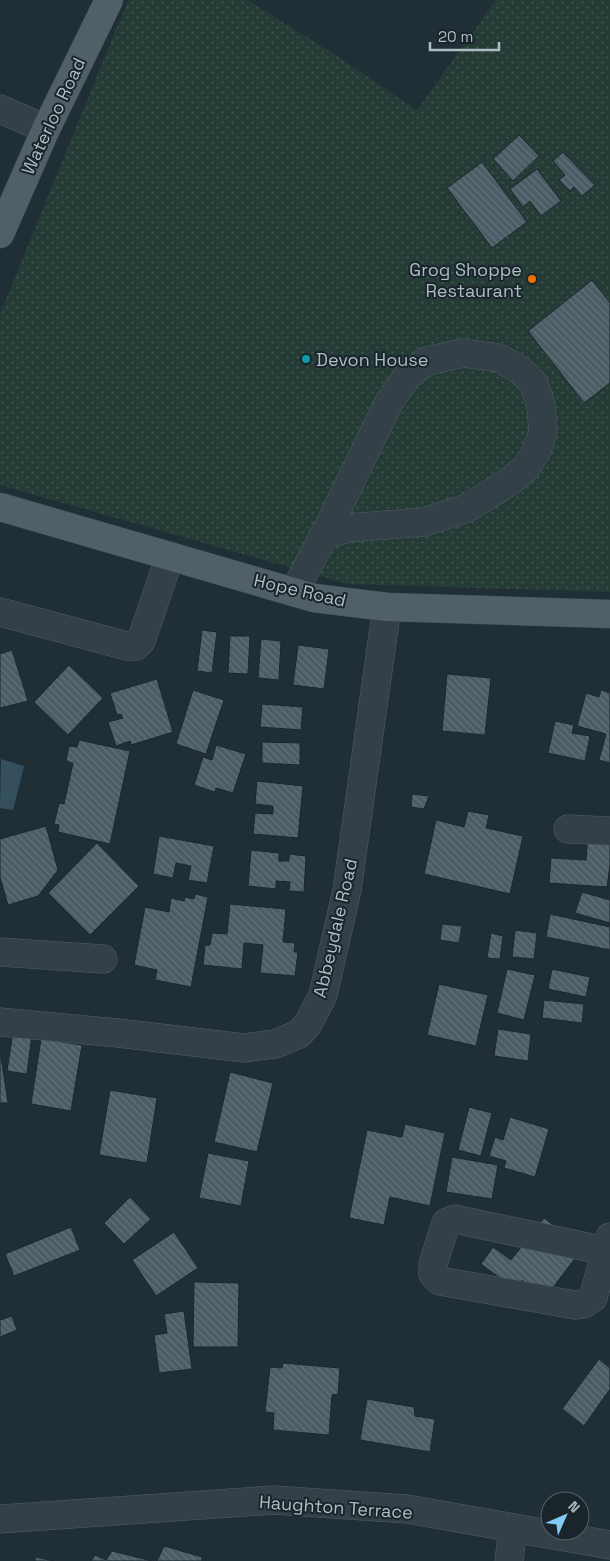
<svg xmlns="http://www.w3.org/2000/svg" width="610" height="1561" viewBox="0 0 610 1561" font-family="'Space Grotesk',sans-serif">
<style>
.grass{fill:url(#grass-dots)}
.water{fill:#344f5d}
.building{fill:url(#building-back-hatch);stroke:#1b272d}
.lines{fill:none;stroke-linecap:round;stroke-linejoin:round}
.minor-casing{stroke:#515e65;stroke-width:29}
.major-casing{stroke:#404c53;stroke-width:29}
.minor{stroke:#334047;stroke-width:28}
.major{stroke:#516067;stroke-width:28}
.food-dot{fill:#e8710a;stroke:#19252b;stroke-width:2}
.culture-dot{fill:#0f9aa8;stroke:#19252b;stroke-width:2}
.labels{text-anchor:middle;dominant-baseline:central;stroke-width:4;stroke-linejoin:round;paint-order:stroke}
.street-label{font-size:18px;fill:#aebcc4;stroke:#19252b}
.poi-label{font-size:18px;fill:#aebcc4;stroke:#19252b;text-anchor:end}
</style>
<defs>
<pattern id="grass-dots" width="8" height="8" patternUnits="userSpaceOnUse" patternTransform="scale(1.25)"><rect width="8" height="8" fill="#253b36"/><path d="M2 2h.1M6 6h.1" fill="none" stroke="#425551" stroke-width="1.8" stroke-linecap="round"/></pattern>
<pattern id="building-back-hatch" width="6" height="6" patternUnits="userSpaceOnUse" patternTransform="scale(1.25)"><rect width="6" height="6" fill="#4b5c65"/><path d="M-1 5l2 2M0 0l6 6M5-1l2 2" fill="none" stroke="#627179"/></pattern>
</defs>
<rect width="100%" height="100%" fill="#202f36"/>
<path class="grass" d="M128,0H247L328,50L417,110L496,0H610V592L348,584L0,485V314Z"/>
<path class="water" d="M1,759L24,766L13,810L0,808Z"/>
<g class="building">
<path d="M519,135L539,156L513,181L493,159Z"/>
<path d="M563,152L595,185L582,196L574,187L570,191L559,180L565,175L553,161Z"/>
<path d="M482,162L527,222L492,248L447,188Z"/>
<path d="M537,169L561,201L541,216L530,201L523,207L510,189Z"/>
<path d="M592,280L610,303V383L584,403L528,331Z"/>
<path d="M202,630L217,632L212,673L197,671Z"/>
<path d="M230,636H250L248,674L228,673Z"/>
<path d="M261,639L281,641L279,680L258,678Z"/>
<path d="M298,645L329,649L324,689L293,685Z"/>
<path d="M12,650L28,701L0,708V654Z"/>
<path d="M69,665L103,698L68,735L34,702Z"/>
<path d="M447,674L491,678L485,735L442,731Z"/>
<path d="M157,679L173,732L131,745L130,741L116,746L108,722L123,718L121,714L117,715L110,693Z"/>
<path d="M193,690L224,700L206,754L176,744Z"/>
<path d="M601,690L610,693V763L599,760L606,734L577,726L586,693L599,697Z"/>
<path d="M262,704L303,707L301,730L260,727Z"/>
<path d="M555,721L574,725L572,733L590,736L585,761L548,753Z"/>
<path d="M79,740L130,751L110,844L58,832L59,825L54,824L59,803L64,804L73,763L66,761L69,746L77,747Z"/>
<path d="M262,742L300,743V765L262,763Z"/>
<path d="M216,745L246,754L233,793L216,788L215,792L194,785L203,757L212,760Z"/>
<path d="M257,781L303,786L298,838L253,834L255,813L273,814V806L255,804Z"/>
<path d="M412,794L429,796L424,809L411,807Z"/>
<path d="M468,811L489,815L486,828L523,836L510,894L424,874L436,820L464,827Z"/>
<path d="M46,826L58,870L38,896L8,905L0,877V839Z"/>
<path d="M588,832L610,833V865L607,887L549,883L551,858L586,860Z"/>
<path d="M159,836L214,846L207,883L188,880L191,866L176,863L173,878L153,874Z"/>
<path d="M97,843L139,886L90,935L48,893Z"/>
<path d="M251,850L279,853V861H289V854L306,856L304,892L289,891L290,882L276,881V889L248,886Z"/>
<path d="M582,892L610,900V923L575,913Z"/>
<path d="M195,894L208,897L191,987L155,980L157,970L134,965L145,907L169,912L171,898L184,901L185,897L194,899Z"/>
<path d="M230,904L286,909L283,942L295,943L294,952H298L295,976L260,973L263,945L244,943L242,969L203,965L205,945H210L212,933L227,934Z"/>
<path d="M550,914L610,927V950L546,937Z"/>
<path d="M442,924L462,926L459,943L440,940Z"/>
<path d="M515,930L537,933L534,959L512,957Z"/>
<path d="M491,933L503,936L500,959L487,958Z"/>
<path d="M507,969L535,975L524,1020L497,1013Z"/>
<path d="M552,969L590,977L586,997L548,989Z"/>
<path d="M439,984L488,995L476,1046L427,1035Z"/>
<path d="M544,1000L584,1004L582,1023L542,1018Z"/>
<path d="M498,1029L531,1034L528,1061L494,1056Z"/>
<path d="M13,1032L32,1034L27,1074L7,1071Z"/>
<path d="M41,1039L82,1045L71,1111L31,1104Z"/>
<path d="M0,1056H1L8,1103H0Z"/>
<path d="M230,1072L273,1083L257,1152L214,1142Z"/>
<path d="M110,1090L157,1098L147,1163L99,1155Z"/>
<path d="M469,1107L492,1113L481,1156L458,1150Z"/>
<path d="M510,1117L549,1129L535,1177L504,1168L506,1161L489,1156L495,1137L503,1140Z"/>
<path d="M405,1124L445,1133L430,1206L390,1197L384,1225L349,1218L367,1130L402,1137Z"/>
<path d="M208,1153L249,1161L241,1206L199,1198Z"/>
<path d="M452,1157L498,1165L492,1199L446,1192Z"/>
<path d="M130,1197L151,1219L124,1244L104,1223Z"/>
<path d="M544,1218L583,1248L545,1298L522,1280L515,1289L481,1264L493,1247L511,1260Z"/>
<path d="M71,1227L80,1250L14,1276L5,1254Z"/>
<path d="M174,1232L198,1268L156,1296L132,1260Z"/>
<path d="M194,1282L239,1283L238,1347H193Z"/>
<path d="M184,1311L192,1369L159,1373L154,1335L167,1333L164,1314Z"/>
<path d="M12,1316L17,1330L0,1337V1320Z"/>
<path d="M599,1359L610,1368V1389L584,1426L562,1409Z"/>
<path d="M283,1363L340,1368L338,1394L332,1395L329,1435L273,1430L274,1413L265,1412L270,1367L282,1368Z"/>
<path d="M367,1399L414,1407L415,1416L435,1419L430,1452L360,1440Z"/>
<path d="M164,1546L202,1557V1561H157Z"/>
<path d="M112,1551L152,1561H91L95,1555L106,1560Z"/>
<path d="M36,1557L54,1561H35Z"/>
</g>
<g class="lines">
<g class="minor-casing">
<g id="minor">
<path d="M0,109L46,129"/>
<path d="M294,592L330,524L389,402L408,375L427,361L463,353L499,358L520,370L534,384L541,406L543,431L537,450L526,468L509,482L467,508L424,522L348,528L323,536"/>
<path d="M0,612L127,646H136L141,641L170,556"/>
<path d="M568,829L610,831"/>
<path d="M0,952L103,959"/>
<path d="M0,1022L118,1033L244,1048L275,1044L299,1034L308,1024L323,995L347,890L387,607"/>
<path d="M606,1251L454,1219L446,1223L433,1264V1274L440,1281L575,1305L584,1304L593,1298L610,1237"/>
<path d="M0,1519L274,1500L407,1509L610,1545"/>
<path d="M509,1561L513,1528"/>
</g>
</g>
<g class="major-casing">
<g id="major">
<path d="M0,234L46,129L109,0"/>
<path d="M0,507L314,598L387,607L610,614"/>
</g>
</g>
<use href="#minor" class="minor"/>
<use href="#major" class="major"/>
</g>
<circle class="food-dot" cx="532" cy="279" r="5"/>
<circle class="culture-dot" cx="306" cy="359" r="5"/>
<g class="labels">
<g class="street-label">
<text transform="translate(53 116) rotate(-65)">Waterloo Road</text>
<text transform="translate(300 590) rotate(13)">Hope Road</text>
<text transform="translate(335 928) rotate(-77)">Abbeydale Road</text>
<text transform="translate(336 1507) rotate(4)">Haughton Terrace</text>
</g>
<g class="poi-label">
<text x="522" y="269">Grog Shoppe<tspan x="522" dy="21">Restaurant</tspan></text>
<text x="316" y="359" text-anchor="start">Devon House</text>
</g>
</g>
<g transform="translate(565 1516) rotate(45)"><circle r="24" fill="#19252b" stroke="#556168"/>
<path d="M0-4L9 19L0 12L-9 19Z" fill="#81cbf5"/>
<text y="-8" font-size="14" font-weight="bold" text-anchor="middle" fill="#aebcc4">N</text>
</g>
<path d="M430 42v8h69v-8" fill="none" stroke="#aebcc4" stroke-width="2.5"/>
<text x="438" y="42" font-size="15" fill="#aebcc4" stroke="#19252b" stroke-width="4" paint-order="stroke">20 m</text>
</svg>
